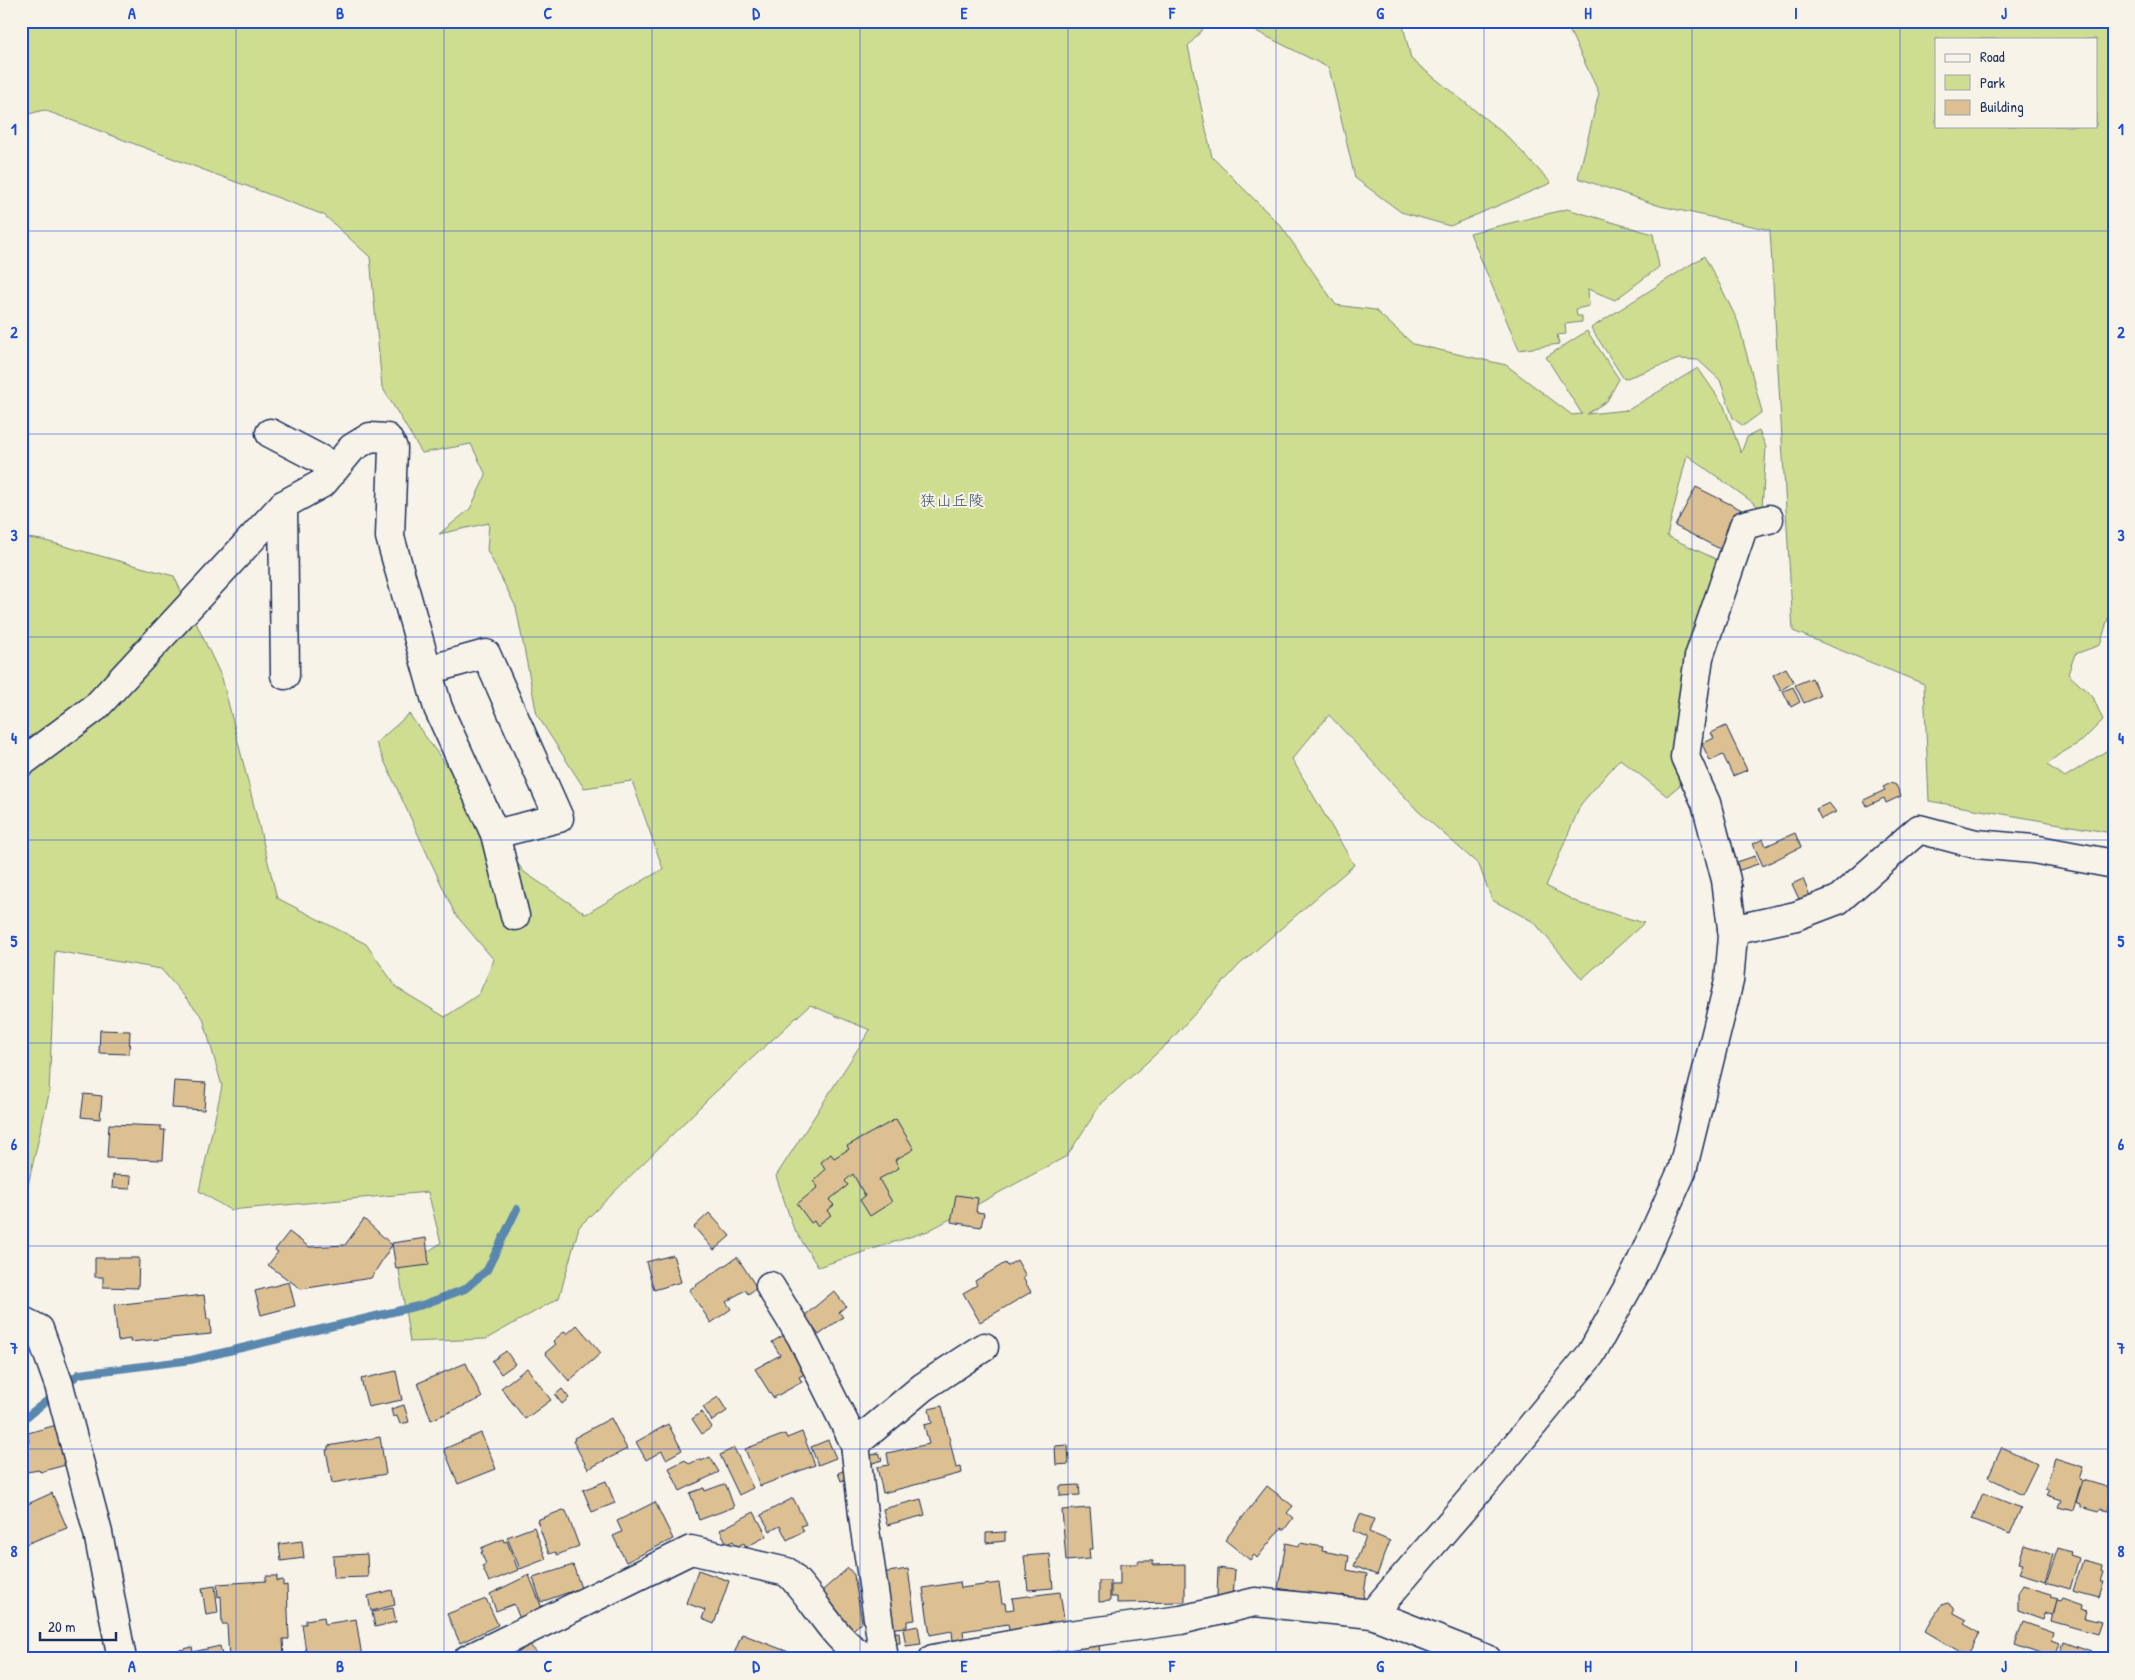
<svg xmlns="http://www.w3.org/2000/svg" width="2135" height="1680" viewBox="0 0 2135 1680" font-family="'Patrick Hand','Klee One',sans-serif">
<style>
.green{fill:#cfdd91;stroke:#758678;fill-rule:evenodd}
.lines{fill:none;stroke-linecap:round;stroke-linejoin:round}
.stream{stroke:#5a87ae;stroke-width:8}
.building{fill:#dcc091;stroke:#1b2f5e}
.street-casing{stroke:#1b2f5e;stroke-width:31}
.street{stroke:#f7f3e8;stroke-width:28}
.grid{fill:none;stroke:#1d4ed8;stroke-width:1;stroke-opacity:0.55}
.labels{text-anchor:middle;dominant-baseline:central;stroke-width:4;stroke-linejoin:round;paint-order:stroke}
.park-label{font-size:16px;fill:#3f5268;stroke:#f7f3e8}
.neatline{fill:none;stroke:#1d4ed8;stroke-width:2}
.grid-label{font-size:16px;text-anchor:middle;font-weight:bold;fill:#1d4ed8}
</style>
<rect width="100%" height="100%" fill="#f7f3e8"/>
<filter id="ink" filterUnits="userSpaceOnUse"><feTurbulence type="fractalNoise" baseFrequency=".02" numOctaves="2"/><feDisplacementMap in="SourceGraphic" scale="10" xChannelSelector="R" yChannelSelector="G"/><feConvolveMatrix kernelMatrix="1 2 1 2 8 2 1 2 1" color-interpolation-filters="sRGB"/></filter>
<g filter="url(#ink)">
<g class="green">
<path d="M21,21H1210L1188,46L1212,157L1281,226L1336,305L1375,310L1413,344L1506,365L1572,415L1582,414L1546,357L1587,331L1619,379L1607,401L1587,414L1628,410L1698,368L1724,406L1741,453L1747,437L1759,431L1766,447L1762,509L1687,455L1667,536L1724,563L1687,779L1667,796L1620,759L1581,804L1546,886L1581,904L1644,923L1582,979L1534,922L1492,900L1479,865L1418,811L1329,715L1292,759L1354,865L1239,965L1168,1043L1101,1104L1067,1156L928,1231L818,1267L793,1227L776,1176L870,1030L810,1005L709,1098L579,1227L559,1298L486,1339L410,1342L399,1270L441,1243L428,1192L230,1210L199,1191L222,1086L203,1018L161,969L55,951L49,1094L21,1215V537L42,540L174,576L222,678L277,898L366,944L397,988L445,1017L479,994L494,960L455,914L376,743L409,714L524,872L586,914L663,869L632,781L584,788L537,715L516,607L487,550L489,523L439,534L470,509L486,475L471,444L422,453L382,387L370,257L324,215L44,110L21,116Z"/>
<path d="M1236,21H1402L1411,59L1508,137L1551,183L1450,226L1401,212L1355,178L1329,68Z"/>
<path d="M1565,21H2114V599L2100,645L2075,654L2068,674L2093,697L2103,720L2082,741L2057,756L2047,765L2065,777L2114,746V837L2106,832L1929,801L1924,684L1793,631L1770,230L1660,206L1578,178L1599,93ZM1936,39H2096V126H1936Z"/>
<path d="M1567,209L1653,234L1659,267L1615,300L1588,289L1589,306L1576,309L1577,316H1582V322L1565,324L1566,334L1557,335L1559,344L1519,350L1470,233Z"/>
<path d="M1704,256L1720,285L1738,322L1762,412L1743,426L1733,418L1720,380L1698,360L1679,359L1624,379L1591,328Z"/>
</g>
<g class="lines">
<g class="stream">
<path d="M65,1385L79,1374L191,1360L422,1305L465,1289L487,1270L517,1209"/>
<path d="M21,1421L57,1393"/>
</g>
</g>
<g class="building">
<path d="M1696,487L1742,510L1722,550L1675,526Z"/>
<path d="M1786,668L1794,682L1781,690L1773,675Z"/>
<path d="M1812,678L1820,696L1804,703L1795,685Z"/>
<path d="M1793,687L1800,702L1791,707L1783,691Z"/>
<path d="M1726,726L1747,770L1733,776L1723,755L1710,761L1702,744L1714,738L1711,733Z"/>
<path d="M1891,783L1896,785L1901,796L1886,803L1884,798L1867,806L1864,800L1885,790L1883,787Z"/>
<path d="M1829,803L1836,812L1821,819L1816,809Z"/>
<path d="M1795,833L1801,847L1763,866L1753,844L1763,839L1766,846Z"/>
<path d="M1755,856L1758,864L1737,871L1743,887L1736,890L1728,865Z"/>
<path d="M1803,879L1810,896L1800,901L1792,884Z"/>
<path d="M100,1030L130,1031L129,1054L99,1053Z"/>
<path d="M174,1081L206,1083L204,1110L172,1108Z"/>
<path d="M84,1094L102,1096L100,1119L81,1117Z"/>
<path d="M896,1119L914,1149L895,1160L899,1168L879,1179L892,1202L870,1216L860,1200L865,1196L853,1174L845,1181L848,1185L829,1200L834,1205L827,1211L831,1215L817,1226L814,1221L811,1223L797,1204L818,1187L813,1181L825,1170L821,1162L831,1154L834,1158L849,1149L847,1146Z"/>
<path d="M109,1124L161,1126V1130H165L163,1160L107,1158Z"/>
<path d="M113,1175L131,1176L130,1189L112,1188Z"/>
<path d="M956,1195L978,1198L976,1212L984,1213L981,1227L951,1222Z"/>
<path d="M709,1213L730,1236L714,1250L694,1227Z"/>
<path d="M364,1219L392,1245L371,1278L301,1289L268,1265L278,1252L275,1250L289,1232L309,1247L345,1245Z"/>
<path d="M426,1238L429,1265L396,1269L392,1243Z"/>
<path d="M673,1255L681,1282L654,1290L646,1262Z"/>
<path d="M737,1257L757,1288L748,1294L745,1290L726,1302L731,1309L711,1323L689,1290Z"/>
<path d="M95,1258H139L138,1288L103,1287V1277H95Z"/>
<path d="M1017,1260L1026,1276L1023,1278L1031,1292L980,1322L963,1293L977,1285L975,1281L1005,1263L1007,1266Z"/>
<path d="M289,1282L295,1306L261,1315L255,1291Z"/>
<path d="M834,1291L846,1306L839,1312L843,1317L819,1335L804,1316Z"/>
<path d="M204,1295L207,1319H210L211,1334L130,1342V1339L118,1341L114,1305Z"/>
<path d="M577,1325L601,1353L569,1381L545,1353L556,1344L553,1341L565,1331L567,1334Z"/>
<path d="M784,1335L806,1373L799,1377L802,1382L773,1398L755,1369L780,1355L772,1342Z"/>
<path d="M506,1351L515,1364L501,1374L492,1361Z"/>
<path d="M466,1363L482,1398L431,1420L418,1383Z"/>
<path d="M527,1368L551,1400L525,1419L501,1388Z"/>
<path d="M396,1371L402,1400L368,1407L361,1379Z"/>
<path d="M562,1389L569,1398L562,1404L555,1395Z"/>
<path d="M718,1397L727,1411L712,1421L703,1407Z"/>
<path d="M404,1405L409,1422L400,1424L397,1416L393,1417L391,1409Z"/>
<path d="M942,1406L956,1468L961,1467L962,1473L883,1493L877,1467L889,1465L887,1453L929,1444L924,1425L932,1423L929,1409Z"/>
<path d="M702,1412L712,1427L702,1434L692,1419Z"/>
<path d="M611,1418L627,1449L588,1469L573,1441L575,1440L574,1438Z"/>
<path d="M60,1424L69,1464L40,1472L39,1470L21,1473V1445L29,1443L28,1433Z"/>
<path d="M668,1424L682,1450L666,1459L662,1451L646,1460L636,1442Z"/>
<path d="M802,1432L815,1465L760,1486L745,1449L785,1434L787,1438Z"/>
<path d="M481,1433L496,1469L458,1484L444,1449Z"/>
<path d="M380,1437L386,1474L332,1483L326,1450H328V1446Z"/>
<path d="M828,1440L836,1458L818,1465L811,1447Z"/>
<path d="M1068,1445L1069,1464L1056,1465L1055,1446Z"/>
<path d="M2002,1447L2037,1464L2022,1495L1988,1477Z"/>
<path d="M734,1448L753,1488L739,1495L720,1455Z"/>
<path d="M879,1453L882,1460L867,1465L865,1457Z"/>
<path d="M710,1457L719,1472L680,1491L669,1468L685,1460L689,1464L700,1459L701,1461Z"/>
<path d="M2055,1458L2083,1467L2079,1479L2082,1480L2073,1511L2058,1507L2061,1500L2046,1495L2049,1490L2045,1489Z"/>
<path d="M845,1470L848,1478L841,1481L838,1473Z"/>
<path d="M2083,1480L2114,1489L2109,1511L2101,1509L2099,1512L2081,1507V1504L2076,1502Z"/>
<path d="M606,1481L615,1503L592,1512L583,1490Z"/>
<path d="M724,1484L726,1485L734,1507L699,1520L690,1493L704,1488L705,1491Z"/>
<path d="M1079,1485L1080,1495L1060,1496V1486Z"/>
<path d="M1267,1486L1293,1506L1287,1513L1293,1518L1284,1530L1281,1528L1257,1558L1254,1555L1250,1560L1225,1540Z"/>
<path d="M52,1493L67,1528L21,1546V1507Z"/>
<path d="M1983,1493L2021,1508L2010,1534L1972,1519Z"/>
<path d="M793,1498L806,1524L801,1526L804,1531L787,1540L780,1526L770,1531L761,1515Z"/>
<path d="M921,1499L925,1515L887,1525L883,1509Z"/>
<path d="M655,1502L673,1539L626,1562L613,1536L622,1532L617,1521Z"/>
<path d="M1090,1508L1093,1549H1089L1090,1559L1066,1561L1062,1510Z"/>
<path d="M563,1510L566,1511L579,1546L557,1555L556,1552L549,1554L537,1520Z"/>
<path d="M754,1512L767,1536L746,1547L744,1543L736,1547L733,1541L727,1544L720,1530Z"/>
<path d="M1360,1514L1374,1519L1369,1532L1390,1541L1377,1575L1354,1566L1366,1537L1353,1531Z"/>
<path d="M534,1527L546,1559L520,1569L507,1537Z"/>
<path d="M1005,1532V1541L986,1543V1533Z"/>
<path d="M503,1539L504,1542L507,1541L518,1570L489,1582L482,1566L486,1564L481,1552H483L481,1548Z"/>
<path d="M302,1541L304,1558L281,1561L279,1544Z"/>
<path d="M1286,1543L1299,1546L1300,1543L1323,1547L1322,1551L1349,1556L1347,1570L1367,1574L1363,1600L1342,1595L1341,1600L1278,1588Z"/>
<path d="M2024,1545L2053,1555L2045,1581L2019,1573L2023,1564L2019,1563Z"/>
<path d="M2058,1548L2071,1552L2070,1555L2079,1558L2070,1589L2046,1582Z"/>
<path d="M367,1554L368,1577L334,1578L333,1556Z"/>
<path d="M1050,1554L1053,1588L1028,1590L1024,1556Z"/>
<path d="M2083,1560L2103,1565L2102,1571L2104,1572L2101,1582H2104L2099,1598L2073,1591Z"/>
<path d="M1138,1561H1153V1565L1185,1564V1602L1117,1603V1597H1111V1585H1120V1564H1138Z"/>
<path d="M573,1565L581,1588L541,1602L533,1578Z"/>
<path d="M848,1568L854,1575L862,1622L847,1635L815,1597Z"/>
<path d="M1218,1568L1235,1570L1233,1597L1217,1598Z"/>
<path d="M908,1569L915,1620L907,1621V1627L886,1629L874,1574Z"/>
<path d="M698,1570L729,1581L714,1624L702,1619L705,1610L686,1603Z"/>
<path d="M529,1575L543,1611L520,1619L514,1604L496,1611L490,1594Z"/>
<path d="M266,1576H277V1581L283,1580V1586L287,1585L289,1639H283L284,1658L229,1659L227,1624H222L221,1596L218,1597L217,1584L266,1581Z"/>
<path d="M1099,1581H1110V1601L1099,1602Z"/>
<path d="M960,1582L961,1588L999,1583L1002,1603H1005L1006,1610L1014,1609L1012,1598L1060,1592L1065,1626L1010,1633L1008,1624L963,1631L964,1639L953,1641L952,1631L930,1635L923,1588Z"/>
<path d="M2023,1585L2051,1594L2050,1597L2057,1599L2052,1615L2045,1613L2043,1619L2018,1610V1593Z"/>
<path d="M215,1586L218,1613L206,1615L202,1588Z"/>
<path d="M392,1590L395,1605L371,1611L368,1596Z"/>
<path d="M486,1599L498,1625L460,1643L447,1614Z"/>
<path d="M2062,1599L2082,1606L2081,1609L2087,1611L2085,1618L2101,1622L2097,1634L2051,1621L2056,1601L2060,1602Z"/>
<path d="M1948,1603L1954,1608V1613L1967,1620L1964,1624L1980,1633L1967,1656L1925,1631L1941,1605Z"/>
<path d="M393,1608L396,1622L375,1627L372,1612Z"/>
<path d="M324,1617L325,1624L356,1619L362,1657L307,1659L302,1624H306V1620Z"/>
<path d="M2023,1622L2054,1633L2052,1640L2060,1643L2054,1659L2015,1645Z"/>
<path d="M918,1626L921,1644L906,1646L903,1629Z"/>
<path d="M899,1632L900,1643L890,1644L889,1633Z"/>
<path d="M21,1634H23L29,1659H21Z"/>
<path d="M742,1634L799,1656L798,1659H732Z"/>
<path d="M2064,1641L2091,1651L2088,1657L2092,1659H2058Z"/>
<path d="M529,1644L538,1654L532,1659H521L517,1654Z"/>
<path d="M1099,1645L1100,1654L1112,1653L1113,1659H1074L1079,1658L1077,1647Z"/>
<path d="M220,1646L223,1659H170V1657L177,1656L176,1651L192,1647L193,1652Z"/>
</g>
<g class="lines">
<g class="street-casing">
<g id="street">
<path d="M270,433L335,467"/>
<path d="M428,670L486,654L559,818L495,834"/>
<path d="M285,675L283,505L323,483L352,448L370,437L387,438L393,448L390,537L438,708L495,834L515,916"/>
<path d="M21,763L96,707L283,505"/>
<path d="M1732,930L1796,916L1838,900L1919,829L1976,844L2033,849L2114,864"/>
<path d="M770,1286L801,1336L855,1444L864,1523L884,1659"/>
<path d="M21,1320L39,1329L59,1385L98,1533L122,1659"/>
<path d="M855,1444L923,1387L984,1347"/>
<path d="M1372,1614L1490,1477L1591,1354L1637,1271L1682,1171L1729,981L1733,936L1726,880L1706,803L1685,757L1699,657L1744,525L1769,519"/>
<path d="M468,1659L691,1550L787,1572C816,1598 830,1639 868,1659"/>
<path d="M933,1659L1054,1637L1181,1620L1255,1602L1372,1614L1487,1659"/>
</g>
</g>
<use href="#street" class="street"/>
</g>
</g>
<path class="grid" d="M236,21V1659M444,21V1659M652,21V1659M860,21V1659M1068,21V1659M1276,21V1659M1484,21V1659M1692,21V1659M1900,21V1659M21,231H2114M21,434H2114M21,637H2114M21,840H2114M21,1043H2114M21,1246H2114M21,1449H2114"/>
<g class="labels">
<g class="park-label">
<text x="952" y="500">狭山丘陵</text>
</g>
</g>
<rect width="2135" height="1680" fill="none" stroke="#f7f3e8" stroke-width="55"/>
<rect x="1935" y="38" width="162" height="90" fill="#f7f3e8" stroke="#9fa5b1"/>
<rect x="1945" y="54" width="25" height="8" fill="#f7f3e8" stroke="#9fa5b1"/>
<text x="1980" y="62" font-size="15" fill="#1b2f5e">Road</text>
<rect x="1945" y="75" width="25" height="15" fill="#cfdd91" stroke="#9fa5b1"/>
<text x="1980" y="88" font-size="15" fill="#1b2f5e">Park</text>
<rect x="1945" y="100" width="25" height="15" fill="#dcc091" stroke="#9fa5b1"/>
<text x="1980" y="112" font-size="15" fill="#1b2f5e">Building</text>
<path d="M40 1632v8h76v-8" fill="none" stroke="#1b2f5e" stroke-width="2.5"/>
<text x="48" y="1632" font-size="15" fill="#1b2f5e" stroke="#f7f3e8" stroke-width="4" paint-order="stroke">20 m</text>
<rect x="28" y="28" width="2080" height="1624" class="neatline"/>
<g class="grid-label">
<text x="132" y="19">A</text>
<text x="340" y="19">B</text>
<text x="548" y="19">C</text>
<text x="756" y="19">D</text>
<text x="964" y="19">E</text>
<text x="1172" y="19">F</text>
<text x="1380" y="19">G</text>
<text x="1588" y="19">H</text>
<text x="1796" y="19">I</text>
<text x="2004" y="19">J</text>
<text x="14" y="135">1</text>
<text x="2121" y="135">1</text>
<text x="14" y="338">2</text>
<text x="2121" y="338">2</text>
<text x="14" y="541">3</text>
<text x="2121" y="541">3</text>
<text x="14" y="744">4</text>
<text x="2121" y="744">4</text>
<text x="14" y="947">5</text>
<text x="2121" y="947">5</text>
<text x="14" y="1150">6</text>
<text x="2121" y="1150">6</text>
<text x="14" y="1354">7</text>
<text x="2121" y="1354">7</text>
<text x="14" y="1557">8</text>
<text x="2121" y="1557">8</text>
<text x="132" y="1672">A</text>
<text x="340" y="1672">B</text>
<text x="548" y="1672">C</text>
<text x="756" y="1672">D</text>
<text x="964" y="1672">E</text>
<text x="1172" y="1672">F</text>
<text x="1380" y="1672">G</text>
<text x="1588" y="1672">H</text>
<text x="1796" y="1672">I</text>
<text x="2004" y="1672">J</text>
</g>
</svg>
